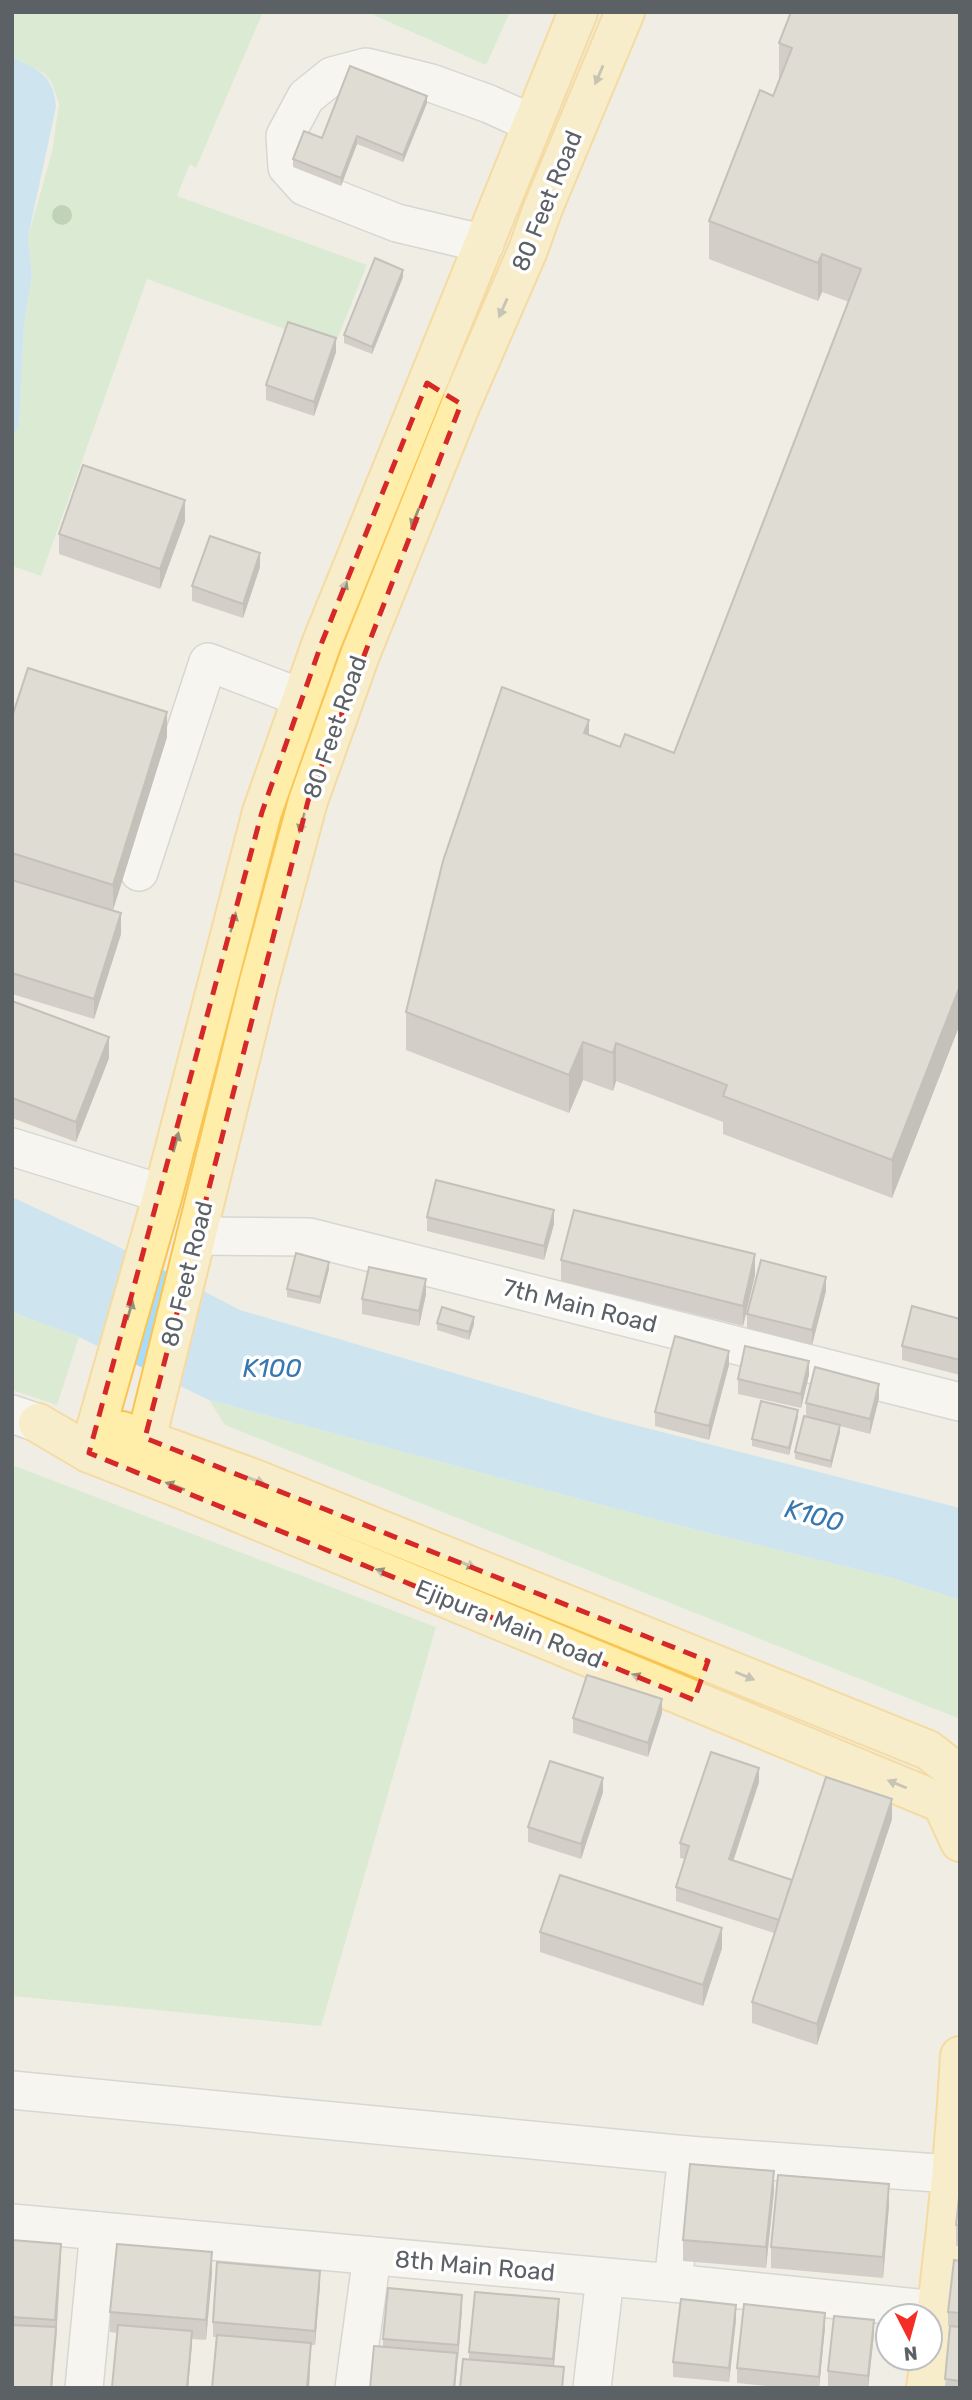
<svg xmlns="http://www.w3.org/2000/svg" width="972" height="2400" viewBox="0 0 972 2400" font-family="Rubik,sans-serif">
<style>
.green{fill:#c1e9bf}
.water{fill:#a5dcff}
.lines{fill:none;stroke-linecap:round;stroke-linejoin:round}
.minor-casing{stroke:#b7bbbf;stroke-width:40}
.major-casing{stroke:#fac453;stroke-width:42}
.minor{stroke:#fff;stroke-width:37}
.major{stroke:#fea;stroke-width:38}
.tree{fill:#86b280}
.wall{fill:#afaba6}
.shaded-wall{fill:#8e8b87}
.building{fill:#cbc7c1;stroke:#8e8b87;stroke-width:2}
.oneway{fill:#95927e}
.marked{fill:none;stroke:#d62828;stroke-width:5;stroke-dasharray:14 9;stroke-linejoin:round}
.labels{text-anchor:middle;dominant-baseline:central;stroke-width:7;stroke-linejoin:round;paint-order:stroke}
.street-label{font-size:24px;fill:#5c6166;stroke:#fff}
.water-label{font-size:26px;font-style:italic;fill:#3877af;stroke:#fff}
</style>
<rect width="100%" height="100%" fill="#f0ede4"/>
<g class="green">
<path d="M12,12H263L196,168L190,164L177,196L367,265L334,347L147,279L41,576L12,566V439L19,426L24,323L32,277L28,237L52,152L59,104L52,83L44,73L12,57Z"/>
<path d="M367,12H510L486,65Z"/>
<path d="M12,1312L79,1337L57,1405L12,1390Z"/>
<path d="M209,1400L673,1524L888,1577L960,1600V1719L225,1425Z"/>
<path d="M12,1465L436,1627L321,2026L12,1996Z"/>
</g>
<g class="water">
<path d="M12,57C38,70 54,74 56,107L28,237L32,277L24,323L19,426L12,439Z"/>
<path d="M12,1197L109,1242L240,1310L607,1418L960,1508V1600L888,1577L673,1524L209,1400L79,1337L12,1312Z"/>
</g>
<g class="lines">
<g class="minor-casing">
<g id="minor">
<path d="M485,244L397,223L305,187L287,167L285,136L306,97L332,76L366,67L431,83L489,104L531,123"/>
<path d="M139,872L208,662L302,698"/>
<path d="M12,1147L163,1194"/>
<path d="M197,1236L309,1237L960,1402"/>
<path d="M12,1414L38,1423"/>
<path d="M12,2090L687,2155L951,2174"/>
<path d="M12,2223L673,2283L937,2310"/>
<path d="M673,2283L687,2155"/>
<path d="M84,2388L99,2231"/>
<path d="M354,2388L372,2256"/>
<path d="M592,2388L605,2278"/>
</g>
</g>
<g class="major-casing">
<g id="major">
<path d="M38,1423L89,1453L184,1490L942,1803L960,1842"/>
<path d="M122,1431L252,1478L928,1750L960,1775"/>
<path d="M89,1453L163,1194L262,812L322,642L578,12"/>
<path d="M138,1472L259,982L308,801L360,655L461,404L528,250L543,208L625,12"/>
<path d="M926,2388C942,2278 954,2167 960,2056"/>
</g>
</g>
<use href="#minor" class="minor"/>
<use href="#major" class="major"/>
</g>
<circle class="tree" cx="62" cy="215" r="10"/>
<g class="wall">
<path d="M960,12V1024L892,1198L723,1134V1122L616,1081L613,1091L583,1080L569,1113L406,1050V1012L589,735L620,747L674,753L849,302L822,292L818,301L709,259V221L773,96L779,81V43Z"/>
<path d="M427,103L403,162L357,144L341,186L293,167V159L322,138Z"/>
<path d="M403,277L372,354L344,343V335Z"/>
<path d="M336,352L314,416L266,400V385Z"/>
<path d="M185,521L160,589L59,554V534Z"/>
<path d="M260,567L243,618L192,601V586Z"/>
<path d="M12,717L167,737L113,910L12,879Z"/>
<path d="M12,880L121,934L94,1019L12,994Z"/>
<path d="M12,1001L109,1058L76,1142L12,1118Z"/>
<path d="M427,1217L554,1224L544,1260L427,1231Z"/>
<path d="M561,1260L755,1275L743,1326L561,1281Z"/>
<path d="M329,1269L320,1304L287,1297V1289Z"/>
<path d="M826,1291L812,1345L747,1328V1314Z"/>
<path d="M426,1294L419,1326L362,1314V1299Z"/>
<path d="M960,1319V1375L902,1360V1346Z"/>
<path d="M437,1323L474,1324L469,1340L437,1330Z"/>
<path d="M729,1365L709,1440L655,1426V1412Z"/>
<path d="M809,1375L801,1408L738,1394V1379Z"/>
<path d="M879,1398L870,1434L840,1426V1432L831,1468L795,1459V1452L806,1416V1403Z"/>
<path d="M798,1417L789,1455L752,1446V1439Z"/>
<path d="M662,1713L648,1757L573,1733V1718Z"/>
<path d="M759,1782L733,1861L792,1880L892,1819L817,2045L752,2023V2002L774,1933L676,1901V1887L685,1859L680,1858V1843Z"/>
<path d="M603,1792L581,1859L528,1842V1827Z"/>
<path d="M540,1932L722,1948L703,2006L540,1952Z"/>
<path d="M960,2188V2246H956V2225Z"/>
<path d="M774,2191L766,2268L683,2261V2240Z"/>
<path d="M889,2205L883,2278L771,2268V2247Z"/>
<path d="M12,2240L61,2258L56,2342L12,2388Z"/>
<path d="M960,2261V2388L945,2387L950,2326H948V2312Z"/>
<path d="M212,2273L206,2340L192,2339L188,2388H112L117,2333L110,2332V2312Z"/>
<path d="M320,2285L315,2345H311L309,2388H212L216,2337H213V2322Z"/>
<path d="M462,2309L457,2368L383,2347V2339Z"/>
<path d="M559,2313L554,2366L564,2382L469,2360V2352Z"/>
<path d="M736,2320L729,2382L673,2377V2362Z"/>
<path d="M825,2327L819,2388H786L737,2383V2368Z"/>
<path d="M874,2334L868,2388H845L828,2386V2371Z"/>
</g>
<g class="shaded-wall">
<path d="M427,96V103L403,162V155Z"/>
<path d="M357,136V144L341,186V178Z"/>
<path d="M822,254V292L818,301V263Z"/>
<path d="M403,270V277L372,354V347Z"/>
<path d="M336,338V352L314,416V402Z"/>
<path d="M185,500V521L160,589V569Z"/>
<path d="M260,553V567L243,618V604Z"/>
<path d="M167,712V737L113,910V885Z"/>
<path d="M589,720V758L584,733Z"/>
<path d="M121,913V934L94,1019V999Z"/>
<path d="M960,986V1024L892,1198V1160Z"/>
<path d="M109,1037V1058L76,1142V1122Z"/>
<path d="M583,1042V1080L569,1113V1075Z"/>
<path d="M616,1043V1081L613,1091V1053Z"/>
<path d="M554,1210V1224L544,1260V1246Z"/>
<path d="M755,1254V1275L743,1326V1306Z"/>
<path d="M329,1262V1269L320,1304V1297Z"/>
<path d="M826,1277V1291L812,1345V1330Z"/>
<path d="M426,1279V1294L419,1326V1311Z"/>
<path d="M474,1317V1324L469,1340V1332Z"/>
<path d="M729,1351V1365L709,1440V1426Z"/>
<path d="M809,1361V1375L801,1408V1394Z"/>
<path d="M879,1384V1398L870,1434V1419Z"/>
<path d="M798,1410V1417L789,1455V1448Z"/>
<path d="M840,1425V1432L831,1468V1461Z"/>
<path d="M662,1699V1713L648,1757V1743Z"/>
<path d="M759,1768V1782L729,1874V1859Z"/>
<path d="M603,1778V1792L581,1859V1844Z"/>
<path d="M892,1799V1819L817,2045V2024Z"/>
<path d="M722,1928V1948L703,2006V1985Z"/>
<path d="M774,2171V2191L766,2268V2247Z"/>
<path d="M889,2184V2205L883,2278V2257Z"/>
<path d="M61,2244L56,2342L52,2388H51Z"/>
<path d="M212,2252V2273L206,2340V2320Z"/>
<path d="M320,2271V2285L315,2345V2331Z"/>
<path d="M462,2295V2309L458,2360V2345Z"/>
<path d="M559,2299V2313L553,2373V2359Z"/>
<path d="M736,2305V2320L729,2382V2368Z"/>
<path d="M825,2313V2327L819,2388V2377Z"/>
<path d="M874,2320V2334L868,2388V2376Z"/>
<path d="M192,2331V2345L188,2388H187Z"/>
<path d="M311,2343L309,2388H307Z"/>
<path d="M457,2353V2368L455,2388H454Z"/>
</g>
<g class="building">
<path d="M791,12H960V986L892,1160L723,1096L727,1085L616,1043L613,1053L583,1042L569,1075L406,1012L443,861L502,687L589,720L584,733L620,747L625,734L674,753L861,269L822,254L818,263L709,221L760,90L773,96L792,48L779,43Z"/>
<path d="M350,66L427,96L403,155L357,136L341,178L293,159L304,131L322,138Z"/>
<path d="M375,258L403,270L372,347L344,335Z"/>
<path d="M288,322L336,338L314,402L266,385Z"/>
<path d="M83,465L185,500L160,569L59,534Z"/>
<path d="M210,536L260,553L243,604L192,586Z"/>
<path d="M28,668L167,712L113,885L12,853V717Z"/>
<path d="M12,880L121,913L94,999L12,973Z"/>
<path d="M12,1001L109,1037L76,1122L12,1098Z"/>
<path d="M436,1180L554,1210L544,1246L427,1217Z"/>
<path d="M574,1210L755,1254L743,1306L561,1260Z"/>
<path d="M296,1253L329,1262L320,1297L287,1289Z"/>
<path d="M761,1260L826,1277L812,1330L747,1314Z"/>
<path d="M369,1267L426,1279L419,1311L362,1299Z"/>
<path d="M912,1306L960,1319V1360L902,1346Z"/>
<path d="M442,1307L474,1317L469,1332L437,1323Z"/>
<path d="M675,1336L729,1351L709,1426L655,1412Z"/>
<path d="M745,1346L809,1361L801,1394L738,1379Z"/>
<path d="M815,1367L879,1384L870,1419L806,1403Z"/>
<path d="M761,1401L798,1410L789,1448L752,1439Z"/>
<path d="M804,1416L840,1425L831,1461L795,1452Z"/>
<path d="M587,1675L662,1699L648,1743L573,1718Z"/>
<path d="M711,1752L759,1768L729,1859L792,1880L779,1920L676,1887L689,1846L680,1843Z"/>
<path d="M550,1761L603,1778L581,1844L528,1827Z"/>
<path d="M826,1777L892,1799L817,2024L752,2002Z"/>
<path d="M560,1875L722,1928L703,1985L540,1932Z"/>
<path d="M690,2164L774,2171L766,2247L683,2240Z"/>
<path d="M778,2175L889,2184L883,2257L771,2247Z"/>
<path d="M960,2188V2226L956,2225Z"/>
<path d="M12,2240L61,2244L55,2320L12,2317Z"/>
<path d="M117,2244L212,2252L206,2320L110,2312Z"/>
<path d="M954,2260L960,2261V2313L948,2312Z"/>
<path d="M217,2262L320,2271L315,2331L213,2322Z"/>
<path d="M388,2288L462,2295L458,2345L383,2339Z"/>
<path d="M475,2292L559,2299L553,2359L469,2352Z"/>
<path d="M681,2299L736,2305L729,2368L673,2362Z"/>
<path d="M744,2304L825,2313L819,2377L737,2368Z"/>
<path d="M834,2316L874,2320L868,2376L828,2371Z"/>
<path d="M12,2325L56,2327L51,2388H12Z"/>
<path d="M118,2325L192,2331L187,2388L112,2387Z"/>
<path d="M950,2326L960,2327V2381L945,2379Z"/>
<path d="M217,2335L311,2343L307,2388H212Z"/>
<path d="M374,2346L457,2353L454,2388H370Z"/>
<path d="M463,2359L564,2367L562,2388H460Z"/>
</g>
<defs><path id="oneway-solid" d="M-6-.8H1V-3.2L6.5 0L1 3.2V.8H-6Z" transform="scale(1.75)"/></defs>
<g class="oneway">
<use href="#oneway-solid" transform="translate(599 75) rotate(113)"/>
<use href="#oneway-solid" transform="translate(503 308) rotate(114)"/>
<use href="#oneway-solid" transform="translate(415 518) rotate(112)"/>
<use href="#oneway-solid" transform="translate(343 590) rotate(-68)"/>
<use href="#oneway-solid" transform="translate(302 823) rotate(105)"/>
<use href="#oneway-solid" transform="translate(233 922) rotate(-75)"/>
<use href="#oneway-solid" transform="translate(176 1142) rotate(-75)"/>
<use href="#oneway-solid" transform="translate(130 1310) rotate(-74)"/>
<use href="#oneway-solid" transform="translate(255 1480) rotate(21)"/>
<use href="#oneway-solid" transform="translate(175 1486) rotate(-159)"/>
<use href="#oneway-solid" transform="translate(466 1564) rotate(22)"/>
<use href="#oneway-solid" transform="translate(385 1573) rotate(-158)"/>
<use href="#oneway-solid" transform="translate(745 1676) rotate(22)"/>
<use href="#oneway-solid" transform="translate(641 1678) rotate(-158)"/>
<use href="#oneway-solid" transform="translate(897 1784) rotate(-158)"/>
</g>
<path d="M0 0H972V2400H0ZM427,383L461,404L308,801L145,1438L708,1661L694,1700L89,1453L262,812L322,642Z" fill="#f0ede4" fill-opacity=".55" fill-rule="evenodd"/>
<path class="marked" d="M427,383L461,404L308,801L145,1438L708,1661L694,1700L89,1453L262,812L322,642Z"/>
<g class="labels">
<g class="street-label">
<text transform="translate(547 201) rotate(-68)">80 Feet Road</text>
<text transform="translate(335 727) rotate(-71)">80 Feet Road</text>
<text transform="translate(187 1274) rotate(-76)">80 Feet Road</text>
<text transform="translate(580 1306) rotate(14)">7th Main Road</text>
<text transform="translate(509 1624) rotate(22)">Ejipura Main Road</text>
<text transform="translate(475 2266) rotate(5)">8th Main Road</text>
</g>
<g class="water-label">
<text x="272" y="1368">K100</text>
<text transform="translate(814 1516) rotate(15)">K100</text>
</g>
</g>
<rect width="972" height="2400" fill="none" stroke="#5c6166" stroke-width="28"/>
<g transform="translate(909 2337) rotate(174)"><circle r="33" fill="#ffffff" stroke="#bec0c2" stroke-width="2"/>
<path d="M0-5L12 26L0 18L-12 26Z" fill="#f42d26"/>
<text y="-10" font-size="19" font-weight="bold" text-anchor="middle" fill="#5c6166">N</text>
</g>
</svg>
